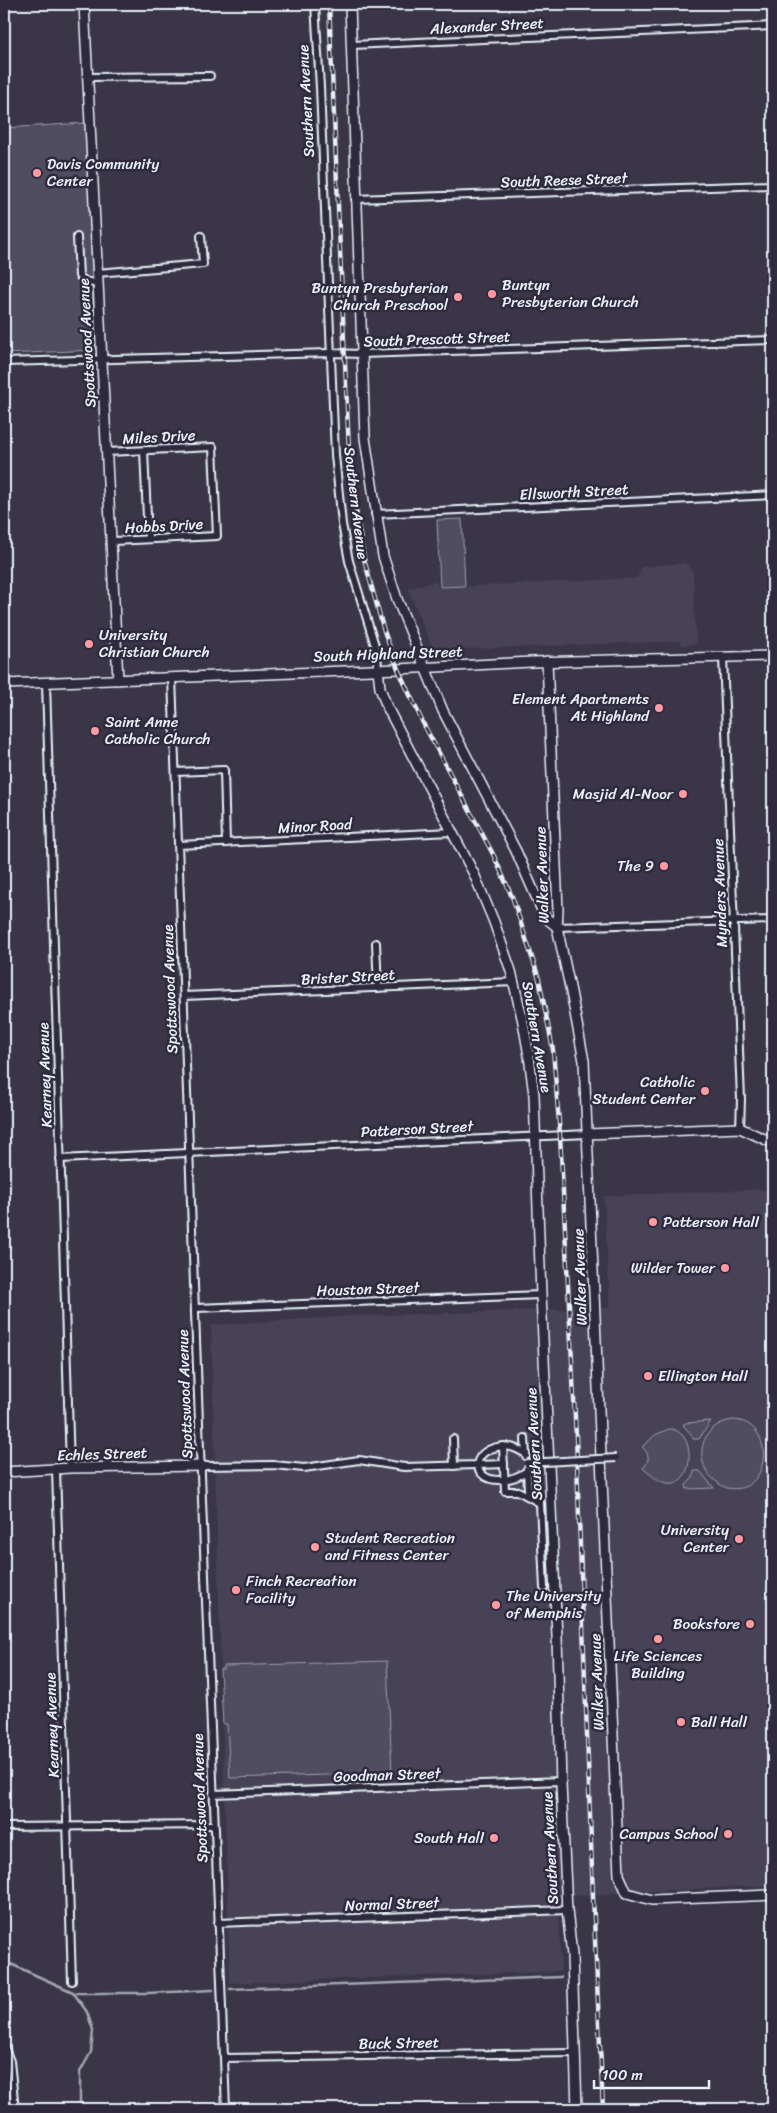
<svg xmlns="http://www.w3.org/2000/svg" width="777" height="2113" viewBox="0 0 777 2113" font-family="Sriracha,sans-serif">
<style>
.built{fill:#464354}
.green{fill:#504e5f;stroke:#9ca0ac}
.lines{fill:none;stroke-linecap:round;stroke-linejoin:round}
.stream{stroke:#a2a6b1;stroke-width:2.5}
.street-casing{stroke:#e8f1f8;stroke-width:10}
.secondary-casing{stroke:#e8f1f8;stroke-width:12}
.street{stroke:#2f2a3d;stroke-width:6}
.secondary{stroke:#2f2a3d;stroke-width:9}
.rail-casing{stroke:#e8f1f8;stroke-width:4.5}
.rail{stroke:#2f2a3d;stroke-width:2.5;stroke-dasharray:8;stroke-linecap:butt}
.street-bridge-casing{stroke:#e8f1f8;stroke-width:10;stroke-linecap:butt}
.street-bridge{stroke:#2f2a3d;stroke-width:6}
.poi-dot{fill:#ff9aa2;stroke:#2f2a3d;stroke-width:2}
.labels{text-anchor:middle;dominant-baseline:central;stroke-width:5;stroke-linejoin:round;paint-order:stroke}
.street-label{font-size:15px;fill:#e8f1f8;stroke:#2f2a3d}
.poi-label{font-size:15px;fill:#e8f1f8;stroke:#2f2a3d;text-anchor:start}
</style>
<rect width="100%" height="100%" fill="#3a3648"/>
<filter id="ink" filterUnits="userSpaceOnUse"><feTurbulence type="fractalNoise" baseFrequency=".02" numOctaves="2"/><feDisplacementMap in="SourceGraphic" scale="10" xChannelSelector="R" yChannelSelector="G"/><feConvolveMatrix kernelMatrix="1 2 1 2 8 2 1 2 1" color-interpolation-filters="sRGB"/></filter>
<g filter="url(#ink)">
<g class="built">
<path d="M685,563L693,572L696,644L682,645L679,641L467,649L434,652L408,589L436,581L439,588L637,578L642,567Z"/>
<path d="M773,1189V1885L558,1896L561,1971L230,1983L211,1325L353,1316L610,1308L604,1196Z"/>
</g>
<g class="green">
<path d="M86,123L95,350L4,354V128Z"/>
<path d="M462,519L465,586L440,587L437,520Z"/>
<path d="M733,1420C777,1421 772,1497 727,1488C723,1487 719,1484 717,1482C692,1465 698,1424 733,1420Z"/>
<path d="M711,1421L699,1439H693L691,1434L683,1425L685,1423Z"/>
<path d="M669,1429C703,1429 694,1518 643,1468C650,1461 650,1454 642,1447L655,1435Z"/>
<path d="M694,1471H700L714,1488L687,1489L686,1485L693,1478Z"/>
<path d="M387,1661L392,1773L230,1778L227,1724H223L220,1669H224V1666Z"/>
</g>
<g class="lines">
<g class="stream">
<path d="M4,1961L73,1992L87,2012L93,2030L91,2052L80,2072V2109"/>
<path d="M230,1989L561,1977"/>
<path d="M74,1993H148L213,1990"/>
</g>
<g class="street-casing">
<g id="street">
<path d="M315,4L320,87L335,455L342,524L349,561L377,652L378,669"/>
<path d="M352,45L773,26"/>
<path d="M87,77L210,76"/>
<path d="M355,199L773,185"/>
<path d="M77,237L79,276L85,281L98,284"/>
<path d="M97,273L203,264L201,236"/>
<path d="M4,362L330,353L362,354L773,340"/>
<path d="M144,451L148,539"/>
<path d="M107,452L213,447L217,536L113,541"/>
<path d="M375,514L773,495"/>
<path d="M723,657L741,1099L740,1128"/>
<path d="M172,677C189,1154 206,1632 226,2109"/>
<path d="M46,683L70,1468"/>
<path d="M176,772L224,770L226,843"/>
<path d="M178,845L452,832"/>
<path d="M557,927L773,920"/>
<path d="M376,943L378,988"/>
<path d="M184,996L514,982"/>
<path d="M60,1159L588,1134"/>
<path d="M196,1308L541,1295"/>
<path d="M525,1438L526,1456"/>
<path d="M453,1439L454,1466"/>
<path d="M503,1446L505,1491H518L540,1503L544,1588"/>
<path d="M504,1464L477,1465C483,1487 513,1481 527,1471"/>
<path d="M202,1466L274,1465L304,1468L359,1460L404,1467L477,1465C479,1450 498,1444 511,1447C516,1448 521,1451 526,1454"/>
<path d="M56,1469L72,1981"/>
<path d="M527,1469L528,1490"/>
<path d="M213,1794L561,1781"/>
<path d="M4,1827L213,1825"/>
<path d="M218,1923L567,1910"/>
<path d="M4,2046L10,2061L15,2109"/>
<path d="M224,2058L575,2053"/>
<path d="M4,2108H15"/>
</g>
</g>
<g class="secondary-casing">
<g id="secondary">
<path d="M84,4L118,680"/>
<path d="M350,4L365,438L383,556L397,599L443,711L516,851L545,917L557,927"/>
<path d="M547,661L558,910L557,927L571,992L584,1061L619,1875L627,1893L652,1900L773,1895"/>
<path d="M378,669L380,688L387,707L474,874L494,922L511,971L523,1022L529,1056L534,1095L541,1295L557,1636L561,1784L567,1910L572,1955L577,2109"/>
<path d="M4,684L398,669L532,662L773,656"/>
<path d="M588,1134L740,1128L773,1143"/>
<path d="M4,1472L70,1468L202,1466"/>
</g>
</g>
<use href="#street" class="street"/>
<use href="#secondary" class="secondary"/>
<g class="rail-casing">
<path id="rail" d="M329,4L350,474L364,559L384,631L398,669L423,723L494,856L513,899L539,979L553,1050L560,1135L576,1436L593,1897L603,2109"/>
</g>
<use href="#rail" class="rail"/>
<g class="street-bridge-casing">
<path id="street-bridge" d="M527,1463L616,1458"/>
</g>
<use href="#street-bridge" class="street-bridge"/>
</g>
</g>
<g class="poi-dot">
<circle cx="37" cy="173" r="5"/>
<circle cx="492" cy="294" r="5"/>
<circle cx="458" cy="297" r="5"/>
<circle cx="89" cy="644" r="5"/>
<circle cx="659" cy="708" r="5"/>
<circle cx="95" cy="731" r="5"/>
<circle cx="683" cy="794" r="5"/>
<circle cx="664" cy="866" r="5"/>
<circle cx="705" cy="1091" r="5"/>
<circle cx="653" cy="1222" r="5"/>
<circle cx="725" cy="1268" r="5"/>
<circle cx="648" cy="1376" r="5"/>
<circle cx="739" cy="1539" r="5"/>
<circle cx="315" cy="1547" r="5"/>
<circle cx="236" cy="1590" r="5"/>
<circle cx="496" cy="1605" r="5"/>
<circle cx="750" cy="1624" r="5"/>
<circle cx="658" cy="1639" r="5"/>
<circle cx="681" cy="1722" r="5"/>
<circle cx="728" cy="1834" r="5"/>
<circle cx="494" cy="1838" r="5"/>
</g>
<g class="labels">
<g class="street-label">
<text transform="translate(487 26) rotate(-3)">Alexander Street</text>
<text transform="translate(306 101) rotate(-93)">Southern Avenue</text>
<text transform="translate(564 180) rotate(-2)">South Reese Street</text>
<text transform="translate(437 339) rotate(-2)">South Prescott Street</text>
<text transform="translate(87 343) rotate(-93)">Spottswood Avenue</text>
<text transform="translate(159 437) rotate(-3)">Miles Drive</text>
<text transform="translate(574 492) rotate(-3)">Ellsworth Street</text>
<text transform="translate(356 503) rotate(83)">Southern Avenue</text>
<text transform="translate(164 526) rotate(-3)">Hobbs Drive</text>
<text transform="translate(388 654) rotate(-2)">South Highland Street</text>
<text transform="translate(315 826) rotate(-3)">Minor Road</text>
<text transform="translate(542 875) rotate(-92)">Walker Avenue</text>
<text transform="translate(720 893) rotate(-92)">Mynders Avenue</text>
<text transform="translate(348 977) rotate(-3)">Brister Street</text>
<text transform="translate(170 989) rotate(-92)">Spottswood Avenue</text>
<text transform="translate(537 1037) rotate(80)">Southern Avenue</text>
<text transform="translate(45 1075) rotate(-92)">Kearney Avenue</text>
<text transform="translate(417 1129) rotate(-3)">Patterson Street</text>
<text transform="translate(580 1277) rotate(-92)">Walker Avenue</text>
<text transform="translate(368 1289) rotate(-2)">Houston Street</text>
<text transform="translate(185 1394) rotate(-92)">Spottswood Avenue</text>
<text transform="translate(534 1444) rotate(-93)">Southern Avenue</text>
<text transform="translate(102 1454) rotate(-2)">Echles Street</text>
<text transform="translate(597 1682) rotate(-92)">Walker Avenue</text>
<text transform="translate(52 1725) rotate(-92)">Kearney Avenue</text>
<text transform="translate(387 1775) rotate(-2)">Goodman Street</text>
<text transform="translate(200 1798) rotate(-92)">Spottswood Avenue</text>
<text transform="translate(550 1848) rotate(-93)">Southern Avenue</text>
<text transform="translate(392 1904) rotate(-2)">Normal Street</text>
<text transform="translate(399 2043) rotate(-1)">Buck Street</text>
</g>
<g class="poi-label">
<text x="47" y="164">Davis Community<tspan x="47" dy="17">Center</tspan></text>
<text x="502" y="285">Buntyn<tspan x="502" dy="17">Presbyterian Church</tspan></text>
<text x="448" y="288" text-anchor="end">Buntyn Presbyterian<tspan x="448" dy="17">Church Preschool</tspan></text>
<text x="99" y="635">University<tspan x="99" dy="17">Christian Church</tspan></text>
<text x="649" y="699" text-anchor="end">Element Apartments<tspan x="649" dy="17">At Highland</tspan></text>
<text x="105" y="722">Saint Anne<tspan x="105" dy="17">Catholic Church</tspan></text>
<text x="673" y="794" text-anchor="end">Masjid Al-Noor</text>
<text x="654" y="866" text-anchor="end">The 9</text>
<text x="695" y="1082" text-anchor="end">Catholic<tspan x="695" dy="17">Student Center</tspan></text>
<text x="663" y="1222">Patterson Hall</text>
<text x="715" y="1268" text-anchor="end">Wilder Tower</text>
<text x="658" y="1376">Ellington Hall</text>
<text x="729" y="1530" text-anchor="end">University<tspan x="729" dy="17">Center</tspan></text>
<text x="325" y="1538">Student Recreation<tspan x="325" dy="17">and Fitness Center</tspan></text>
<text x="246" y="1581">Finch Recreation<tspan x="246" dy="17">Facility</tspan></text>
<text x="506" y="1596">The University<tspan x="506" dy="17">of Memphis</tspan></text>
<text x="740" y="1624" text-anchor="end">Bookstore</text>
<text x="658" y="1656" text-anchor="middle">Life Sciences<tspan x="658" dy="17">Building</tspan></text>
<text x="691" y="1722">Ball Hall</text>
<text x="718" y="1834" text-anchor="end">Campus School</text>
<text x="484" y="1838" text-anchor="end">South Hall</text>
</g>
</g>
<rect width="777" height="2113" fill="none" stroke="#2f2a3d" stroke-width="20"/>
<rect x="10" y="10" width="757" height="2093" fill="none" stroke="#e8f1f8" stroke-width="2" filter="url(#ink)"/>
<path d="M594 2080v8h115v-8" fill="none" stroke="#e8f1f8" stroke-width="2.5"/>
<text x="602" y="2080" font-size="15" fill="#e8f1f8" stroke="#2f2a3d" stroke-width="4" paint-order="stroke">100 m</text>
</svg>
